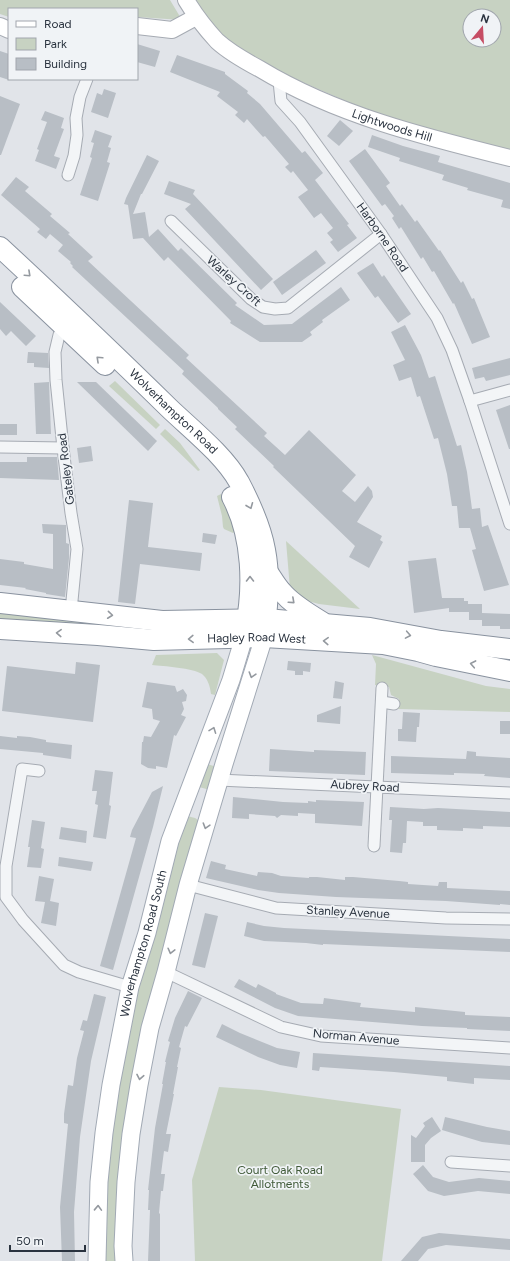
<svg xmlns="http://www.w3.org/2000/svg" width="510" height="1261" viewBox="0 0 510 1261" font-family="Figtree,sans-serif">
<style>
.green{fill:#c7d2c2;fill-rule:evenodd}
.building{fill:#b8bec5}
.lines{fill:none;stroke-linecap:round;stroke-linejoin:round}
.street-casing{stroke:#a6abb3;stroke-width:13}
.secondary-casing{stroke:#a6abb3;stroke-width:18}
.primary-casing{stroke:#a1a9b4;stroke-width:19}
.highway-casing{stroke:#89929f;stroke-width:22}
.street{stroke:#f3f5f7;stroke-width:11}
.secondary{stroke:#fff;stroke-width:16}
.primary{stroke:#fff;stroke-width:17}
.highway{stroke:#fff;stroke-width:20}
.oneway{stroke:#94999f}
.labels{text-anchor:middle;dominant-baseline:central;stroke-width:3.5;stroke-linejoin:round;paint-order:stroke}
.street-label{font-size:12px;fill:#2a333f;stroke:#f0f3f6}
.park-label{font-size:12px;fill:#405a38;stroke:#f0f3f6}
</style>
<rect width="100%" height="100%" fill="#e1e4e9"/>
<g class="green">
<path d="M0,0H170L182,20L137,17V9H9V17L0,14Z"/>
<path d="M191,0H510V152L442,135L364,109L286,75L250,54L224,37L212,26ZM470,16H494V40H470Z"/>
<path d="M115,381L160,425L156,429L109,386Z"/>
<path d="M165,429L180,443L200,470L198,471L194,467L160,434Z"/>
<path d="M221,494L228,503L238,529L233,533L224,529L223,527L222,516L217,496Z"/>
<path d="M286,541L360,609L319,604L300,599L290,589Z"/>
<path d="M0,612L65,621L124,625L170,632L0,624Z"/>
<path d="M217,653L224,660L215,695L211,694C210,686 208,679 202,674C193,668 163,666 152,665L156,655Z"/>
<path d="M372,655L486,686L510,689V712L398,709L399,699L391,695L389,687L375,685L376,664Z"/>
<path d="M207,764L217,767L210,790L199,787Z"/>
<path d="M187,816L195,818L201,822L162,967L120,1261H103L112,1113L133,1007L170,866Z"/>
<path d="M219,1087L261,1090L401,1109L382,1261H195L192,1180Z"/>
</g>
<g class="building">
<path d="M137,44L160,51L155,67L137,62Z"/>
<path d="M0,51L9,54V80L0,77Z"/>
<path d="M177,55L225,72V74L248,91L247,93L260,104L302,153L305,151L323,173L315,180L349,224L347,225L357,238L338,252L330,242L333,240L327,233L333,228L321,213L314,218L298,197L308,190L293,171L291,173L285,167L289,164L265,136L263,137L247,119L244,123L235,115L238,112L217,96L220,92L170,72Z"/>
<path d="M104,89L116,93L108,118L91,112L97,93L102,95Z"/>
<path d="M0,96L20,104L1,155H0Z"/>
<path d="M45,111L64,118L61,128L64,129L54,156L60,158L56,169L35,161L39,150L37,149L47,122L41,120Z"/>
<path d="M340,120L353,131L339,146L327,136Z"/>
<path d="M95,130L112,136L108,147L111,148L107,162L110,163L98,201L80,195L92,158L90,157L94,143L91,142Z"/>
<path d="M372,135L403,146L440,156L438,162L510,183V209L501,207L503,200L467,190L468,188L442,180L444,175L399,161L400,158L368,147Z"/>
<path d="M365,149L390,183L386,186L400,206L402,204L415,222L417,220L439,251L440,250L461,283L463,281L472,299L474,298L490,337L472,344L454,303L453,304L434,271L432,272L423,257L421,259L401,227L399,229L392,218L394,216L385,204L382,206L349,161Z"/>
<path d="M147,155L159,161L142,194H141L133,214L145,212L149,237L158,229L178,251L181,248L237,303L235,305L264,325L292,324L341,287L350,300L322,320L323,322L310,332L312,335L302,342H260L230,323L231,321L168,257L164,261L143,238L133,239L128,205L124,204L126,198Z"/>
<path d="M16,177L29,187L25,191L52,214L50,216L70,233L68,234L93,257L88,261L189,355L186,358L267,433L264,436L285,455L309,430L356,475L342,491L355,502L368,486L372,491L373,497L357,522L382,536L380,540L383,542L369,568L349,557L355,546L273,467L274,466L235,429L237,427L218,409V408L182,374L184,371L72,267L73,266L70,263L71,262L58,251L63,245L50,234L46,239L37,232L40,229L1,195Z"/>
<path d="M169,181L195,190L193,194L273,279L261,290L185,209L191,204L164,194Z"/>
<path d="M316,250L326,263L282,295L273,282Z"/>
<path d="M373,263L382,277L384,275L411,314L398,323L378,296L375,298L357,273Z"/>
<path d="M0,302L36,336L26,346L11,331L6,336L0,329Z"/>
<path d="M405,325L421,355L429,378L435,376L457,446L461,445L467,472L472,509L480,508L482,527L488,525L509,585L484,591L472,550L476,549L470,528H459L457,506H452L447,474L438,438L434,439L420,396L417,397L411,377L399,381L393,365L405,360L391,332Z"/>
<path d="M28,352L48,353L49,368L34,367V363H27Z"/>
<path d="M510,358V375L486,381L484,377L475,379L472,368Z"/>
<path d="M49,382L51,434H36L34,383Z"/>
<path d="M77,382H96L157,441L148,451Z"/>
<path d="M510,405V449H509L496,410Z"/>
<rect x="0" y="424" width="17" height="11"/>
<path d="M91,446L93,461L79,463L77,448Z"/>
<path d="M27,457H57L59,480L0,478V462H27Z"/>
<path d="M129,500L153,503L148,547L202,553L200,571L140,564L135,604L118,602Z"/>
<path d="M42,524L66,525V543L69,544V558L65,597L46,594V593L25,589L26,588L0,585V559L24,562V564L53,569V534L43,533Z"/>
<path d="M203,533L217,535L215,544L202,542Z"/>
<path d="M436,558L442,598H464V601H468V604H482V613L510,614V629H500V626H482V620H469V612H449V608L414,613L408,561Z"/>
<path d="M288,661L311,663L310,672L303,671V675H295V671L287,670Z"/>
<path d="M76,662L100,665L93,722L2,711L7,666L75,674Z"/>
<path d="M335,681L344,683L342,699L333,698Z"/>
<path d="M147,682L175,686L177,692L183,689L187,695L186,701L182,702L184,709L181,715L186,717L176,736L174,735L167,768L156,766V769L148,768L141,764L142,742H143L144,736L151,737L160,721L153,719L152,709L142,707Z"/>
<path d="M341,706L340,724L317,722V715Z"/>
<path d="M403,712L420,713L419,727H417L416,742L398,741V729H402Z"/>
<rect x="500" y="721" width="10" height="13"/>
<path d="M0,736L17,738V736L30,737L46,740V742L72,745L71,759L43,755V753L0,749Z"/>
<path d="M270,749L314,752V750L366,752L365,775L269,771Z"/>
<path d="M467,751L476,752V756L510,758V778L484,776L485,774L454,773V775L391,773V756L466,759Z"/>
<path d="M95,770L113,772L109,805L111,806L106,839L93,837L98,805L95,804L97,791H92Z"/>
<path d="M163,786L153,827L113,970L100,966L136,838L130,837L132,830L152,792Z"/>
<path d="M233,797L283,802L308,803V801L316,802V800L364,802L362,826L315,823V814L298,813V816L281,815L277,818L275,816L249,814V819L232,818Z"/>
<path d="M390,807L424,809L438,808L510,812V827L483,826V829L463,828V831L437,830V826H423V822L407,821L406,843H403L402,853L390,852L392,820H389Z"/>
<path d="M32,820L45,822L41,848L44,849L41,868L27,867L30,847H28Z"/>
<path d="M61,827L87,831L86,843L59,839Z"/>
<path d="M59,857L93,862L91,871L58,866Z"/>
<path d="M211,861L226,865L225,869L257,876L258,872L272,873L281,876L309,878V877H317L345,880V877H353L399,881L408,882V884L438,886L439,882H447V888L510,891V905L500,904V905L446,901L336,897L279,893L258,890L206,878Z"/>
<path d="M39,876L54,879L50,901L59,903L56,926L41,923L45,902L35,901Z"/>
<path d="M205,913L218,916L205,968L192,965Z"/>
<path d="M247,922L264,926L284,928L510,939V952L346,945L323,944V945L306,943L264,941L244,936Z"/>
<path d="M239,979L256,988L258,984L276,993V994L301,1003L323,1004L324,998L361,1003L360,1007L415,1012V1007L465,1012V1015L510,1017V1031L467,1029V1028L422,1026L298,1016L275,1008L234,987Z"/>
<path d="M188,991L202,998L187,1027L185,1026L179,1047L181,1048L177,1067H178L173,1094H174L166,1134H171L168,1152L164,1151L161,1174H165L163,1191H161L159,1213L160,1214V1261H148L150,1210H148L149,1190H148L155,1128L163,1084H162L166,1062H165L170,1042L168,1041L175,1018Z"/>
<path d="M94,994L106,997L91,1061L80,1137L74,1212L75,1261H62L60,1207L68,1124L64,1123V1114L68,1085L73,1086L77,1058L84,1031L80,1030L83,1020L87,1021Z"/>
<path d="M222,1024L240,1033L277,1048L300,1052L297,1068L280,1065L258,1057L216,1037Z"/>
<path d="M313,1053L510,1066V1080L474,1078V1084L447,1081V1077L394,1072L320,1067L319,1071L312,1070Z"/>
<path d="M432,1117L441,1131L431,1138L425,1145V1162H411V1135L416,1138L425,1126L423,1123Z"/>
<path d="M445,1117L487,1127L510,1131V1145L482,1142L442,1130Z"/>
<path d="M423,1165L433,1177L449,1182L479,1178L510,1181V1194L478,1191L444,1196L428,1191L413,1174Z"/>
<path d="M439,1233L510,1239V1250L446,1245L428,1249L418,1261H401L422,1237Z"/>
</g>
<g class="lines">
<g class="street-casing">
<g id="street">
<path id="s1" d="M279,81L281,101L300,122L381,234L437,318L452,350L470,401L510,524"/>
<path d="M68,175L74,156L77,135L76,118L80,97L87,79"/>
<path d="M171,221L251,299L263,307L275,309L288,308L381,234"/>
<path d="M65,327L59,335L55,352L56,380L63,448L71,513L77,549L71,611"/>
<path d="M470,401L510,390"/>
<path d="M0,447L63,448"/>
<path d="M382,702L394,704"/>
<path d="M39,771L22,769L6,866V897L23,920L64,965L79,972L130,987"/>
<path d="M219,780L510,793"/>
<path d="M374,846L382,688"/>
<path d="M188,885L276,908L446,918L510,919"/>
<path d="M166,972L281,1027L321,1036L510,1048"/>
<path d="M451,1162L510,1166"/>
</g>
</g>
<g class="secondary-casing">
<g id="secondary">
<path id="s2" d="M186,0C195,15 205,28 217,41C229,52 245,61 260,69C336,115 425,137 510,158"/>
<path d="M0,26L9,30"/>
<path d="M137,26L172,30L196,17"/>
</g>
</g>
<g class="primary-casing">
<g id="primary">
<path id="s3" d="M97,1261L99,1182L104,1133L111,1085L130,987L147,933L170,841L231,680L244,637"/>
<path d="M124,1261L123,1246L126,1182L131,1134L139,1085L150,1028L166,972L188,885L224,764L264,637"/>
</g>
</g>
<g class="highway-casing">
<g id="highway">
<path id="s4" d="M0,247C57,300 113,353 169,408C192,430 224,455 239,482C250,503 261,527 265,550C270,576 268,605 264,631"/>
<path d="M22,287L105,365"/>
<path d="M232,497C253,537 254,588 245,631"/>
<path d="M267,571C272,578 276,586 282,592C293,605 308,613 322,622"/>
<path d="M0,603L162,621L266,619L370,628L441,641L510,649"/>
<path id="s5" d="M0,629L98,635L154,640L264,637L383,644L418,651L436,656L510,671"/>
</g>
</g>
<use href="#street" class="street"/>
<use href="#secondary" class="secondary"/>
<use href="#primary" class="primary"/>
<use href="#highway" class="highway"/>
</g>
<defs><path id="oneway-chevron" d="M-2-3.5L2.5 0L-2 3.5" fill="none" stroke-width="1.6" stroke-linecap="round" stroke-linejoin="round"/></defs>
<g class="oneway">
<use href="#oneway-chevron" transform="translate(28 274) rotate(43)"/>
<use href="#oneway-chevron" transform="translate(99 359) rotate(-137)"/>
<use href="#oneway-chevron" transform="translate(250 506) rotate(68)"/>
<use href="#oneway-chevron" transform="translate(250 579) rotate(-90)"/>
<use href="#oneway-chevron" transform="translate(292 601) rotate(42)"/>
<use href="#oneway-chevron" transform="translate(110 615) rotate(6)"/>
<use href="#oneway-chevron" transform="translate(59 633) rotate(-177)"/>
<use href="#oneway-chevron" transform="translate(408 635) rotate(10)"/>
<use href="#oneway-chevron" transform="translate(191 639) rotate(178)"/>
<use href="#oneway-chevron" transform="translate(326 641) rotate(-177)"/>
<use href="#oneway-chevron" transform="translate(473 664) rotate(-169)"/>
<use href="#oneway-chevron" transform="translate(252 675) rotate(107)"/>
<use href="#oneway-chevron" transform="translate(213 730) rotate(-69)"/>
<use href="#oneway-chevron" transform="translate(206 826) rotate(107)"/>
<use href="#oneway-chevron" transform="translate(171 951) rotate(104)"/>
<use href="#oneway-chevron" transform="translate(140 1077) rotate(101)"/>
<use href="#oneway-chevron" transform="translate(98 1208) rotate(-88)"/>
</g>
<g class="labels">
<g class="street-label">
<text stroke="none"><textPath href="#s2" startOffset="247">Lightwoods Hill</textPath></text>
<text stroke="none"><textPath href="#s1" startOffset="190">Harborne Road</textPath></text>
<text transform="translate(234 281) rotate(42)">Warley Croft</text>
<text stroke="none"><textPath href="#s4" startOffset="239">Wolverhampton Road</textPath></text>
<text transform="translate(66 469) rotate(-97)">Gateley Road</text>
<text stroke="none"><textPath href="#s5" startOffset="257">Hagley Road West</textPath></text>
<text transform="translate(365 786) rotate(3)">Aubrey Road</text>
<text transform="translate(348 912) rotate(3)">Stanley Avenue</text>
<text stroke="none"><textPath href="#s3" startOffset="322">Wolverhampton Road South</textPath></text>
<text transform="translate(356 1037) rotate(5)">Norman Avenue</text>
</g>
<g class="park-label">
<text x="280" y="1170">Court Oak Road<tspan x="280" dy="14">Allotments</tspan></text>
</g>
</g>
<rect x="8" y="8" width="130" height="72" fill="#f0f3f6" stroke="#a1a6ad"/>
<rect x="16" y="21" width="20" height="6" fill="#ffffff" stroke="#a1a6ad"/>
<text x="44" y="28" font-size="12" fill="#2a333f">Road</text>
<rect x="16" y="38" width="20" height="12" fill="#c7d2c2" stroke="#a1a6ad"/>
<text x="44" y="48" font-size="12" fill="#2a333f">Park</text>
<rect x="16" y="58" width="20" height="12" fill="#b8bec5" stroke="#a1a6ad"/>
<text x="44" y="68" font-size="12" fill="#2a333f">Building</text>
<g transform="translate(482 28) rotate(18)"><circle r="19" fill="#f0f3f6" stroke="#a1a6ad"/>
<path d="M0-3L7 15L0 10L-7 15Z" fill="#c64d64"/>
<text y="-6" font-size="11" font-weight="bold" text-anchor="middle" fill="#2a333f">N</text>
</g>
<path d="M10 1245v6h75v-6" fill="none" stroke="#2a333f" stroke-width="2"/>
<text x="16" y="1245" font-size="12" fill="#2a333f" stroke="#f0f3f6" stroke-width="3" paint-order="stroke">50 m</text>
</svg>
